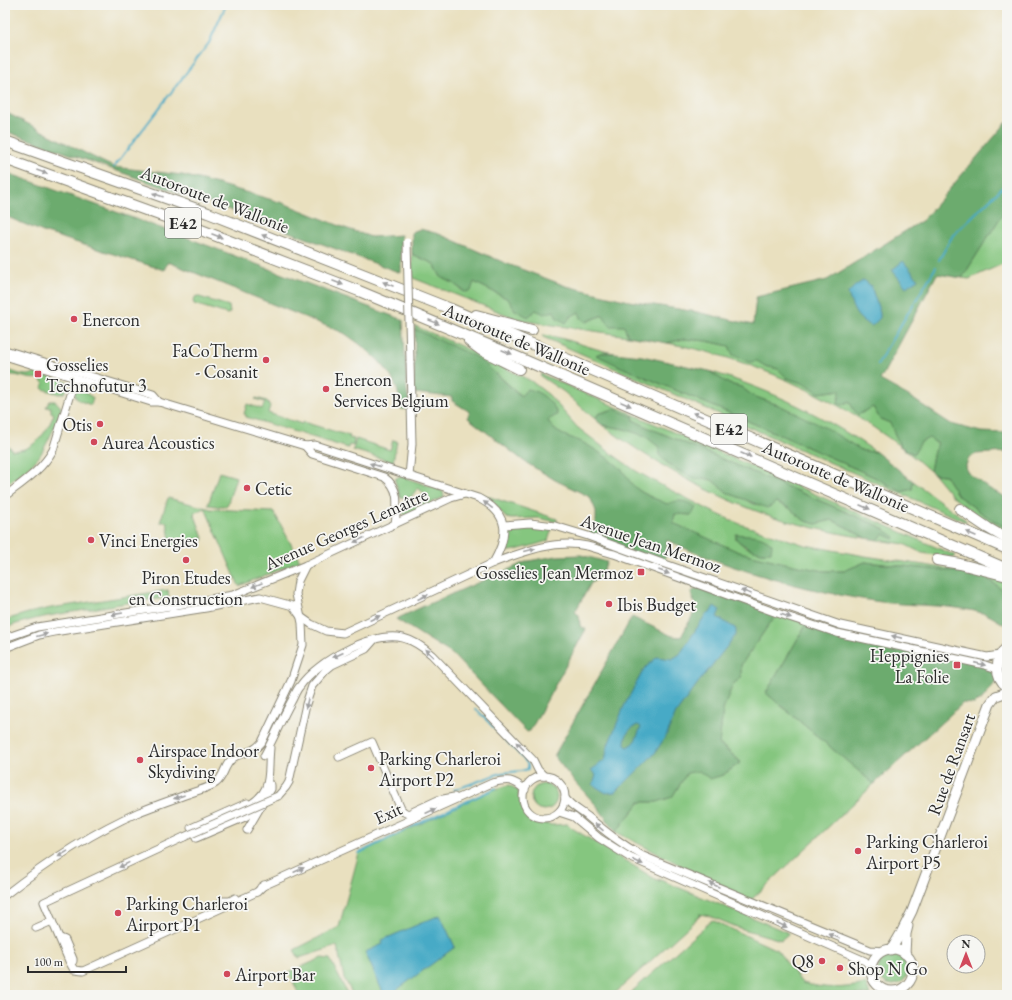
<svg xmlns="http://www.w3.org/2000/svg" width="1012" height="1000" viewBox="0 0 1012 1000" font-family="'EB Garamond',serif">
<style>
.green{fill:#85c67f;stroke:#587855;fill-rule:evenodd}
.forest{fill:#6cab6e;stroke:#4c6b4c}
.water{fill:#47aac6;stroke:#396a78;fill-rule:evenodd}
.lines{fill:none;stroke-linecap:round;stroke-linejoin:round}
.stream{stroke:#47aac6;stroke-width:2}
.minor-casing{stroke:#8a8675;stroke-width:9}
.major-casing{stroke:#8a8675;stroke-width:11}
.highway-casing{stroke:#8a8675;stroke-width:12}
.minor{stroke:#fff;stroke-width:7}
.major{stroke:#fff;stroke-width:9}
.highway{stroke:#fff;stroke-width:10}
.minor-bridge-casing{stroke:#8a8675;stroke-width:9;stroke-linecap:butt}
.minor-bridge{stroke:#fff;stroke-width:7}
.oneway{fill:#a0a0a0}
.poi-dot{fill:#d1495b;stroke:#f6f6f2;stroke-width:1.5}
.labels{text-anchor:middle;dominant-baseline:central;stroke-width:3.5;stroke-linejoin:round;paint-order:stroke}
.shield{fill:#f6f6f2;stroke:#686867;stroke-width:1}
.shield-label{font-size:17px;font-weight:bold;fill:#2b2b2b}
.street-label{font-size:18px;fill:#2b2b2b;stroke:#f6f6f2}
.poi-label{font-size:18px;fill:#2b2b2b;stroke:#f6f6f2;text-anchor:start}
</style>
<rect width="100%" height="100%" fill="#f6f6f2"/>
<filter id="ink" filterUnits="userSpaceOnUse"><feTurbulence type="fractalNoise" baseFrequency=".025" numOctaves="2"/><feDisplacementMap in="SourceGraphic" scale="8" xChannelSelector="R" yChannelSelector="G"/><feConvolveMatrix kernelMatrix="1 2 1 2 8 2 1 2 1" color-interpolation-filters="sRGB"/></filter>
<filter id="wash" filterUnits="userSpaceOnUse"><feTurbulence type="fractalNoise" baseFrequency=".012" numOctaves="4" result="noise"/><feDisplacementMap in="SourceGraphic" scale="16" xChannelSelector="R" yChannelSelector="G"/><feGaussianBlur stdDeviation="0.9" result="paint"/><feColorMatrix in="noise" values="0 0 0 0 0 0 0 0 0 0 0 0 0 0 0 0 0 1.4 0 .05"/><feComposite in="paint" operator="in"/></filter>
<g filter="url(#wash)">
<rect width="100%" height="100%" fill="#e9e0bf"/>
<g class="green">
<path d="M1007,207V262L969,279L962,278Z"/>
<path d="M412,254L434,264L441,277L453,283L464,292L474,282L508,299L515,310L554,311L570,317L579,312L587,322L603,315L624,326L628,336L532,322L515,318L413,278Z"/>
<path d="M196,296L229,306L230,313L227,314L194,304L193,301Z"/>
<path d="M415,326L465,348L531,381L549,395L577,427L612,454L636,471L663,486L713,512L740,524L805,545L865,556L976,573L1007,583V592L982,576L959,572L865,562L844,571H824L793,565L739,552L672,523L675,514L692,515C674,507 653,500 637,489C629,484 627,476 622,470C617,464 594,449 587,445C573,436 555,437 548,420L497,374L438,340L415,329ZM736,535H745L765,553L745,547L736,539Z"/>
<path d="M544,335C569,338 590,349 614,353H600L619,366L785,437L874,477L902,492L912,489L913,481L929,493L967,521L966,522L543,337Z"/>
<path d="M683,339L707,341L729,346L734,355L757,360L765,366L778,369L787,378L808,385L819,393L841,390L838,399L849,401L854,410L873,407L880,419L890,423L900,446L913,454L921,442L929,437L938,445L934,451L930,471C860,408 759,359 667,343Z"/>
<path d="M6,369C14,372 28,379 35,372L67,382L68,388L64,393L59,394L43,389L42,388L44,384L39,378C29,381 18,373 5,375Z"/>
<path d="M709,371C773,391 821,414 876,452L863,451L781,406L753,396L741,387L729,384Z"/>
<path d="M541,374L956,556L954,558L922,553L904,544L878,540L883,534L894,539L879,526L647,427L633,420V417L614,409L598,414L595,419L564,392L540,376Z"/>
<path d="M77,386L93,398L91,405L80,401L76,398L74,392Z"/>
<path d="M256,398L267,401L270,406L268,413L302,424L303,422L350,436L349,438L354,439L353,446L349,445L348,448L246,417V415L244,414L247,404L262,409L265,402L255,399Z"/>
<path d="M50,401H55C57,403 60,405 61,408C62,414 43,452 38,458C29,469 16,477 5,486V445L11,448V450C32,454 48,431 54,414L51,412V407H46Z"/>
<path d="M602,425L624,429L646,436L659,447V455L672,467L695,479L704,478L712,480L728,493L742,498L754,504L771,506L775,502L789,508L805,521L816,524L832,520L850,529L865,538C829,532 793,524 759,512C702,491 650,460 602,425Z"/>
<path d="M356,439L390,450L393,440L397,441L393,462L353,450Z"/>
<path d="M219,472L236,477L227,506H219V507L216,506L208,505Z"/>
<path d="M934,474L945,475L958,496L982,513L1007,529V533L987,522L954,498Z"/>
<path d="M400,476L441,490L443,492L444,497L406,515L400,512V505L413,503L418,507L423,500L422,498L425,494L418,488L410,498L400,497L395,481V479Z"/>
<path d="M481,494L557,519V522L538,518L512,519L507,518L504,516L493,501L480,495Z"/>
<path d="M168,498L211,509L274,512L300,561L239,586L205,508L194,513L204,540L171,546L167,522H160Z"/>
<path d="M521,526L552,528L548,541C540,543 513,552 508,551C504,546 507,533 512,529C514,527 518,526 521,526Z"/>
<path d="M168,590L169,598C141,600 114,605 86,610C59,614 31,618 5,628V620L28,613L51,608Z"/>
<path d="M777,613L807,623L766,693L874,784L750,901L616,832L640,802H657L672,797L687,773L699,770L710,778L723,775L741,762L725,748L719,744L723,710L733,684L741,678V665Z"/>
<circle cx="544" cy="797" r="13"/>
<path d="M509,785L518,790L521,806L532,821L552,825L568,824L572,828L660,882L658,879L789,933L781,940L739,928L710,916L699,914L701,915L613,995H353L344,978L337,946L299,958L294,950L339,927L359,853L492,790Z"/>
<path d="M712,920L777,950L802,983C827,989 841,989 866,984L870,995H628Z"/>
<circle cx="893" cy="970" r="15"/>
<path d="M322,958L330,959L348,995H299L289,972Z"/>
</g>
<g class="forest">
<path d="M5,112L103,162L114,167L182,175L214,183L283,203L345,228L371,237L401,235V273L219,206L179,193L5,131Z"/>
<path d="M1007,122V207L962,278L937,274L880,380L907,395L951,424L981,432L1007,433V452L976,454L969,458L966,465L967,472L990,489L1007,498V529L982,513L958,496L945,475L934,474L930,471L934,451L938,444L929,438L921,442L914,454L900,446L890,423L880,419L873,407L858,415L854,410L849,401L843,405L838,404L840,390L819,393L808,385L787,378L778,369L765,366L757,361L749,362L733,355L729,346L707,341L683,339L667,343L628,336L624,326H610L603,315L586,322L581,318L579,312L570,317L566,323L557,318L554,311L544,314L536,310L528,317L515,310L508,299L474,282L471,291L465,292L453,283L441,277L434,264L412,254V232L420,229L439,234L505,263L566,286L629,301L697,312L753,325L756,297L827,280L923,220Z"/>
<path d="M5,172L180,235L403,320L407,393L411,410L400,409C401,374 370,351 344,333L168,262L164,270L43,232L5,216Z"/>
<path d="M415,329L478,358L521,396L527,389C539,390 555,403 557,415L548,420C555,437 573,436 587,445C596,450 616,463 622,470C627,476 629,482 635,487C643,495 657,499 667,504C680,499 684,500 696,507L692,515L675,514L673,523L739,552L793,565L824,571H844L865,562L959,572L982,576L1007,592V626C1000,622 993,617 986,614C950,603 911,607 874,601C821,593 762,578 712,559C696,554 682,547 667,540L665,564L588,536L596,520V511L590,497L555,480L525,462L468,418L470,412L452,401V397L414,393Z"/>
<path d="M600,353H614L642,356L709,371L729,384L741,387L753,396L781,406L826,428L863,451L876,452L913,481L912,489L902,492L874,477L785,437L619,366L596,355Z"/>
<path d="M614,409L634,417L633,420L647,427L879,526L895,537L894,539L883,534L878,540L865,538L850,529L832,520L816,524L805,521L789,508L776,502L771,506L767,508L728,493L712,480L704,478L695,479L672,467L659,455V447L645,436L624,429L602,425L595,419L598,414Z"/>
<path d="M736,534C751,536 761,533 772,544L771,552C758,554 745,547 736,539Z"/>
<path d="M581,555L607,562L599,578L591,583L575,612L579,615L580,626L586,629L530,731L527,732L452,654L396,619L424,606L528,561L557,556Z"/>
<path d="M701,586L777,613L741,665V678L733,684L723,710L719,744L741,762L723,775L710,779L699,771L687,773L672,797L657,802H640L616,832L597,806L573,780L554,756L632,617L672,636L681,637L696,609L691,592Z"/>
<path d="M807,623L985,665L999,678L982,699L974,704L963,703L874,784L766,693Z"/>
</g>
<g class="water">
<path d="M903,261L918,279L906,287L892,270Z"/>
<path d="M864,280L871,286L880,313V318L872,326C856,319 853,310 848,293L855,286Z"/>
<path d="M714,606L720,610L717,617L735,628L736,630V635L698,683L676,713L667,734L655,753L616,792L606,793L593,785L596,775L591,770L605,760L608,745L625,704L644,669L657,657L672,659L680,654L706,614L710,613ZM638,725L641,727L634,743L628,747L625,745C625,736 628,728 638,725Z"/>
<path d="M440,915L455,947L390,995H384L365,952L383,944L382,940Z"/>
</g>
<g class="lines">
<g class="stream">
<path d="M114,167L209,43L226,5"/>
<path d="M939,260L953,235L1007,183"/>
<path d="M878,364L885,351L936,267"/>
<path d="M454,790L501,773L521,771L528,769V765L524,759L476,709"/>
<path d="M359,853L402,832L411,827L496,788"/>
</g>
</g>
</g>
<g filter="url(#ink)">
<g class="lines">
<g class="minor-casing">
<g id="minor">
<path d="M5,350L153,395L159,402"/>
<path d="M5,356L151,402H159L305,446L315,445L478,498C510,514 509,535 493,563"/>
<path d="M305,446L312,454L384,477C401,489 397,506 395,524"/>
<path d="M409,476L412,444L410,361"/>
<path d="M5,496C23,482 42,470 53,450L75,378"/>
<path d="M504,525L530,523L555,526L588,536L665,564L840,625L987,657L1000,655"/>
<path d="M5,638L37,627L177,605L233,595L306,565L451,498L465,494"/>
<path d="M5,648L39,635L54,632L206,608L260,597L293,606L301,617L311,624L326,631L343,633L493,563C523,552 555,539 587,546C596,548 605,552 614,554L777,613L837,633L985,665L997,669"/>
<path d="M264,756C274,738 281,720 291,702C294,697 296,690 300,686C317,661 373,631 403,638C415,641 423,647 432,655L533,760L538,770L544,776"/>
<path d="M339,757L372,742L401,809L404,812L408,814L438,800L454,797"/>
<circle cx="544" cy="797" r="21"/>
<path d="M278,796L286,787L289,782L306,704L312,686L326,670L332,665L366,649L374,640"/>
<path d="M565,798C571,806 579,810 587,816C606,832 621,844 643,856L870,950L884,951"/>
<path d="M244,808C275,792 267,776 270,748"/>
<path d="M559,812L574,817L599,838L629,857L865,961L871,967"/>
<path d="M191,828L247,803"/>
<path d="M247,830L271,789V785"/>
<path d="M184,837L44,902L69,961L74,970L83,971L257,892L264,885"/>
<path d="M196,838L245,817L254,811"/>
<path d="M261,887L492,783C508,779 513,779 525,790"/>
<path d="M5,895C46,863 91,833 139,812C156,805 174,799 191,793C199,790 209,788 216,783C224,777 224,766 231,760C240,750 251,756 262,742L291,681L303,645L302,623L296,594L298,581L306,565"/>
<path d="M222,901H230L235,898"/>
<path d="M36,928L52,921"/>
<path d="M60,938L65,940L73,959V961"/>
</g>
</g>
<g class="major-casing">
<g id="major">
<path d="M1007,647C994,657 994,677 1007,687"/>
<circle cx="892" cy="970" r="21"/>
<path d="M891,950L901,933L912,911L990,704L996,696L1007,692"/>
<path d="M905,954L906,934L908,926"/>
</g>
</g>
<g class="highway-casing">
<g id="highway">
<path d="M5,141L208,213L451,309L1007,549"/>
<path d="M5,159L201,230L359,291L522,359L1007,569"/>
<path d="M476,315L532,330"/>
<path d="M469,341L481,350L519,369"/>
<path d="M960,509L988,528L1007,539"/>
<path d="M937,560L960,564L1007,576"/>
</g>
</g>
<use href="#minor" class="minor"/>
<use href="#major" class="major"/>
<use href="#highway" class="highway"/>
<g class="minor-bridge-casing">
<g id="minor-bridge">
<path d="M407,242L410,361"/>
<path d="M184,837L278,796"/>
</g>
</g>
<use href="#minor-bridge" class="minor-bridge"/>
</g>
<defs><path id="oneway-solid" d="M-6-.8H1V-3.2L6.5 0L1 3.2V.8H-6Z"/></defs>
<g class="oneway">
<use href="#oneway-solid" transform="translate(42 172) rotate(19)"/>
<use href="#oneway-solid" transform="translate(158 195) rotate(-160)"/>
<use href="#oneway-solid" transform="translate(217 236) rotate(21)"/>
<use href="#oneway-solid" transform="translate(267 237) rotate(-158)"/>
<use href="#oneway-solid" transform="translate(338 283) rotate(21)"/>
<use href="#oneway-solid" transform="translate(388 284) rotate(-158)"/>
<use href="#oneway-solid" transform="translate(434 322) rotate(22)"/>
<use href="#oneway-solid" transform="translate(507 352) rotate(23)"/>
<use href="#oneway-solid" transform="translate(626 404) rotate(23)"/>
<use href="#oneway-solid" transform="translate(698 415) rotate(-157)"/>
<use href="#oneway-solid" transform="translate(746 455) rotate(23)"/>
<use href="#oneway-solid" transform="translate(375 465) rotate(-162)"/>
<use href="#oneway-solid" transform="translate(488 505) rotate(-143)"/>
<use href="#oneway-solid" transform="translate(865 507) rotate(23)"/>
<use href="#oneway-solid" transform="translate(971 534) rotate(-157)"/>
<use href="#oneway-solid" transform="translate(359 540) rotate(155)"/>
<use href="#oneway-solid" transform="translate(530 550) rotate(-14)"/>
<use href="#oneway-solid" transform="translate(664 572) rotate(20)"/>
<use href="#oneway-solid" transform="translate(257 585) rotate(158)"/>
<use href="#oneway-solid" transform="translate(746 592) rotate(-161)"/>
<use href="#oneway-solid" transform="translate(423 597) rotate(-24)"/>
<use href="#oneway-solid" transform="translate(117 614) rotate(171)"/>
<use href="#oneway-solid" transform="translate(786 616) rotate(19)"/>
<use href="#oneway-solid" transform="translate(375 618) rotate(-25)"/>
<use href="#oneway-solid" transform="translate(42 635) rotate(-15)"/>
<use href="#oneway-solid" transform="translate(897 637) rotate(-167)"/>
<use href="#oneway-solid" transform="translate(429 653) rotate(-137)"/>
<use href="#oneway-solid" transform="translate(338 655) rotate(156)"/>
<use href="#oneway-solid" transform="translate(980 664) rotate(13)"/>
<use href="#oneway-solid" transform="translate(307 703) rotate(103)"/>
<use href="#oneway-solid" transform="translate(520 746) rotate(-135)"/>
<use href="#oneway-solid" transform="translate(179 797) rotate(161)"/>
<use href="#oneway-solid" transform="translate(431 811) rotate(-24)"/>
<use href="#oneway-solid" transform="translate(599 827) rotate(-139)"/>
<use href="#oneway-solid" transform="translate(63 854) rotate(149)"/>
<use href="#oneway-solid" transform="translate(638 862) rotate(25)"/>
<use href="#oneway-solid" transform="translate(124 865) rotate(154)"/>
<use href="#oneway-solid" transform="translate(299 870) rotate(-24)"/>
<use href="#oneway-solid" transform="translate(714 885) rotate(-157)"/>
<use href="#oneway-solid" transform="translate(782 925) rotate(24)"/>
<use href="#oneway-solid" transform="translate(834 936) rotate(-158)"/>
</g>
</g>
<g class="poi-dot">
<circle cx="74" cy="319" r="4"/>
<circle cx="266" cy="360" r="4"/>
<rect x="34" y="370" width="8" height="8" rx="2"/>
<circle cx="326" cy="389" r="4"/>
<circle cx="100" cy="424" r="4"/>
<circle cx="94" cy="442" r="4"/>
<circle cx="247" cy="488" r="4"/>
<circle cx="91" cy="540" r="4"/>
<circle cx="186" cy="560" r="4"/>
<rect x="637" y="568" width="8" height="8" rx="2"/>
<circle cx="609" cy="604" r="4"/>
<rect x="953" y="661" width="8" height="8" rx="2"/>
<circle cx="140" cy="760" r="4"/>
<circle cx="371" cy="768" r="4"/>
<circle cx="858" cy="851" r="4"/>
<circle cx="118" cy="913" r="4"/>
<circle cx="822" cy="961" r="4"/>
<circle cx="840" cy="968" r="4"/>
<circle cx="227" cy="974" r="4"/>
</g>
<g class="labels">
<g class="shield">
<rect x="165" y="208" width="36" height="30" rx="3"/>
<rect x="711" y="414" width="36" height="30" rx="3"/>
</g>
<g class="shield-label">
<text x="183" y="223">E42</text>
<text x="729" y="429">E42</text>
</g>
<g class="street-label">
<text transform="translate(215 199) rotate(21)">Autoroute de Wallonie</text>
<text transform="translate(517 339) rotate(23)">Autoroute de Wallonie</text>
<text transform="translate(836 476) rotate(23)">Autoroute de Wallonie</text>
<text transform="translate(346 529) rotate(-24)">Avenue Georges Lemaître</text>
<text transform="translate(651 543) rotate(19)">Avenue Jean Mermoz</text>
<text transform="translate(951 764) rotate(-70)">Rue de Ransart</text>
<text transform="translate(388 813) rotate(-24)">Exit</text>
</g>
<g class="poi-label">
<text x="82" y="319">Enercon</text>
<text x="258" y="350" text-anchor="end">FaCoTherm<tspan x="258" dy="21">- Cosanit</tspan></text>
<text x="46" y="364">Gosselies<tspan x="46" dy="21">Technofutur 3</tspan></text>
<text x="334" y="379">Enercon<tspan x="334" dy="21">Services Belgium</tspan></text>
<text x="92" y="424" text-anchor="end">Otis</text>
<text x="102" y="442">Aurea Acoustics</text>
<text x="255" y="488">Cetic</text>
<text x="99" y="540">Vinci Energies</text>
<text x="633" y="572" text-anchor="end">Gosselies Jean Mermoz</text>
<text x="186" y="577" text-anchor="middle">Piron Etudes<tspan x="186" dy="21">en Construction</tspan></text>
<text x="617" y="604">Ibis Budget</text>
<text x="949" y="655" text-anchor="end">Heppignies<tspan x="949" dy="21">La Folie</tspan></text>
<text x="148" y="750">Airspace Indoor<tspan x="148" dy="21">Skydiving</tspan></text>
<text x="379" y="758">Parking Charleroi<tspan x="379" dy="21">Airport P2</tspan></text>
<text x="866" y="841">Parking Charleroi<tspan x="866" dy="21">Airport P5</tspan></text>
<text x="126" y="903">Parking Charleroi<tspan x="126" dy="21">Airport P1</tspan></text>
<text x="814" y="961" text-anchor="end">Q8</text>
<text x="848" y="968">Shop N Go</text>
<text x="235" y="974">Airport Bar</text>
</g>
</g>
<rect width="1012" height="1000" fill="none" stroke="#f6f6f2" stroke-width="20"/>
<g transform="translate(966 954)"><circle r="19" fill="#f6f6f2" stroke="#a5a5a2"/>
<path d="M0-3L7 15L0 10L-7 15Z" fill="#d1495b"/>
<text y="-6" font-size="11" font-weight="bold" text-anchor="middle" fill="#2b2b2b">N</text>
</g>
<path d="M28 966v6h98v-6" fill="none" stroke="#2b2b2b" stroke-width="2"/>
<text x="34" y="966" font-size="12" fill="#2b2b2b" stroke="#f6f6f2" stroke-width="3" paint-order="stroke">100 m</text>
</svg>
